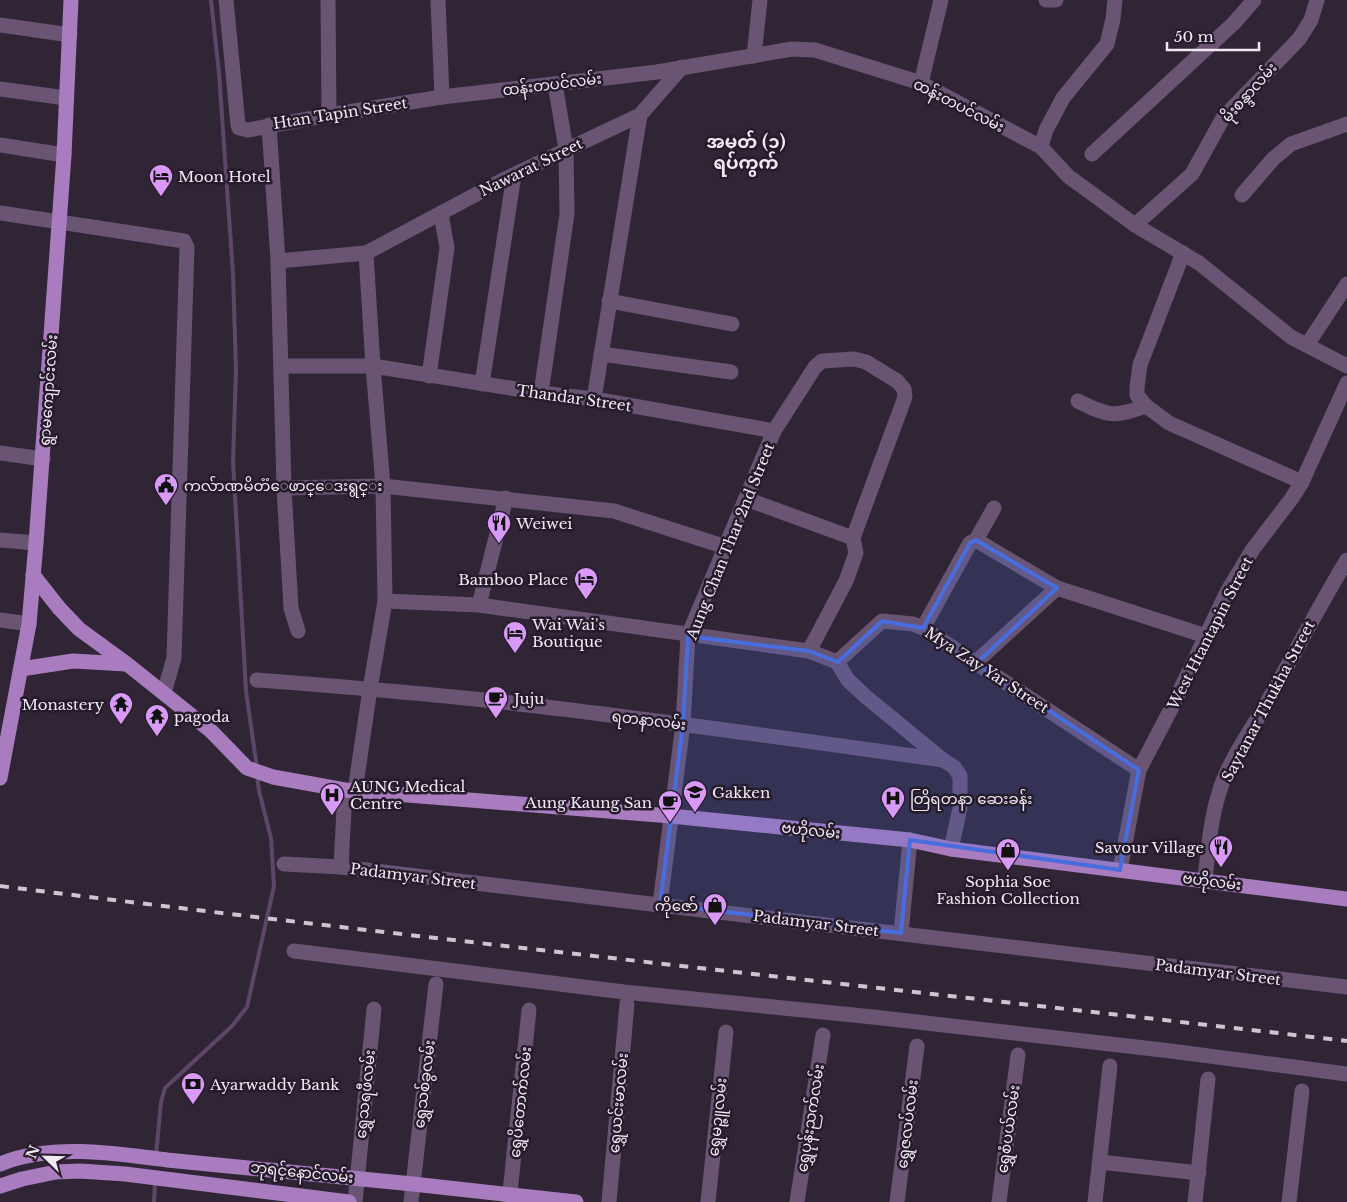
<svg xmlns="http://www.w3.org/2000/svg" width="1347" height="1202" viewBox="0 0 1347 1202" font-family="'Libre Baskerville','Noto Sans Myanmar',serif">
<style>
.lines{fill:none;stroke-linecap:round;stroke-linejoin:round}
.stream{stroke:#5e4669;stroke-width:4}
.minor{stroke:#695474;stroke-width:15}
.major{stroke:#a87cbe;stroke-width:15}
.rail{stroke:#cdc6d1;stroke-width:4;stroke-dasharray:9 9;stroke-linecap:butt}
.marked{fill:#476dde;fill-opacity:0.2;stroke:#476dde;stroke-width:4;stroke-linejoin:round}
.labels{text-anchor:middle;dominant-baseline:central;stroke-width:5;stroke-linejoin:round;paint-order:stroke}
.street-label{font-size:15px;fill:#f0e9f4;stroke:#261b2b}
.poi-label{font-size:15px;fill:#f0e9f4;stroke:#261b2b;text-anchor:start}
.quarter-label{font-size:18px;font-weight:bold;fill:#f0e9f4;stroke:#261b2b}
</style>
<rect width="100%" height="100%" fill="#302535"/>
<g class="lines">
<g class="stream">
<path d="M211,0L219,73L233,274L236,369L233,461L246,691L257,768"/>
<path d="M156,1155L161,1102L165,1088L232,1026L247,1007L274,886L271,838L259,791L257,775"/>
<path d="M154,1202L155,1182"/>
</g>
<g class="minor">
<path d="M226,0L238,125L239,128L248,130L329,115L442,97L657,72L792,49L815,50L921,83L1041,147L1068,176L1135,225L1199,263L1291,337L1347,366"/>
<path d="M328,0L329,115"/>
<path d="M438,0L442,97"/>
<path d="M1046,0H1056"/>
<path d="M0,25L70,35"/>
<path d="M754,56L760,0"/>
<path d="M921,83L941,0"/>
<path d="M0,89L66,98"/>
<path d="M269,125L278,261L284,488L291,608L298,631"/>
<path d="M0,145L64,155"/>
<path d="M1041,147L1046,130L1063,98L1107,44L1113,19L1115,0"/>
<path d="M1092,154L1234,23L1254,0"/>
<path d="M1242,195L1273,159L1291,144L1347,124"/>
<path d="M0,213L184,241L187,247L174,658L164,693"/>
<path d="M1135,225L1192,174L1223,118L1299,39L1311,20L1317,0"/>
<path d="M1183,253L1140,365L1137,387V395L1146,406L1169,423L1302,482"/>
<path d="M278,261L366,253L501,181L640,115L682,67"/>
<path d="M609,301L732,324"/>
<path d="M1307,345L1347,284"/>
<path d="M601,354L731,372"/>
<path d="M281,366H373L541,393L594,399L774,431"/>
<path d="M429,376L447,248L441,213"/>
<path d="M482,384L514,175"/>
<path d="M541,393L567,214L566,149L555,84"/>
<path d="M594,399L640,115"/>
<path d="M1078,401C1109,417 1114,417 1146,406"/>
<path d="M0,453L43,459"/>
<path d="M284,488L383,486L614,511L726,547"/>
<path d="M746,499L853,538"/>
<path d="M0,540L36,543"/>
<path d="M976,540L1057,588L1206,636"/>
<path d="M385,601L479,605L809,651L837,662L882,621L913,624L923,628L1139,770"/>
<path d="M479,605L506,498"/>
<path d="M0,620L29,624"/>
<path d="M923,628L970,543L976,540L994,508"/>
<path d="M837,662L848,680L865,696L943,760"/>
<path d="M976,662L1057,588"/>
<path d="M257,680C347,687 438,694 528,705C667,721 805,741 943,760L954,767L960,776V808L951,849"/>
<path d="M355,791L370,689L385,601L383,486L373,366L366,253"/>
<path d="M284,864L341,867L1347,987"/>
<path d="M341,867L345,790"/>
<path d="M1120,870L1139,770L1171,709L1227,592L1253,549L1292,498L1302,482L1347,383"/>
<path d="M1205,880C1208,851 1210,822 1219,793C1228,761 1252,729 1269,699C1295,653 1319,606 1347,560"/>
<path d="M660,904L683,724L688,636L774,431L815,367L822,361L854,359L866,362L897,381L904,389L905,397L853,538L856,553L846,581L809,651"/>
<path d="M901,933L910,840"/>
<path d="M294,951L624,992L873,1017L1171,1051L1347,1074"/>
<path d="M1100,1162L1199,1173"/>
<path d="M355,1202L374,1009"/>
<path d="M411,1202L436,984"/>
<path d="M509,1202L529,1010"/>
<path d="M609,1202L627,1004"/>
<path d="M708,1202L726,1032"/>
<path d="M797,1202L823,1035"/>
<path d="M897,1202L917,1046"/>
<path d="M999,1202L1018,1055"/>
<path d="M1095,1202L1110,1066"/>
<path d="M1195,1202L1208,1079"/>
<path d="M1289,1202L1302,1091"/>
</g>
<g class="major">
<path d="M33,575L59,608L79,629L127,664L211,731L247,768L273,777L345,790L671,816L910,840L951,849L1347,899"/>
<path d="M21,669L73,661L126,664"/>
<path d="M0,778L29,624L36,543L64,155L71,0"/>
<path d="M0,1164C49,1143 116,1153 167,1160L413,1184L576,1202"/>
<path d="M0,1186L22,1179L56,1172L80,1171L125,1174L349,1202"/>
</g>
<path class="rail" d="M0,886C449,942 898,989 1347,1041"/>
</g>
<path class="marked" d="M976,540L1057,588L977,663L1139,770L1120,870L910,840L901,933L660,904L683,724L688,636L809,651L838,662L882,621L923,628L970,543Z"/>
<defs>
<g id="hotel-pin" transform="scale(1.25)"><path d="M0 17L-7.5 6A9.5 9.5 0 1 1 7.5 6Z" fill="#d99af7" stroke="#261b2b"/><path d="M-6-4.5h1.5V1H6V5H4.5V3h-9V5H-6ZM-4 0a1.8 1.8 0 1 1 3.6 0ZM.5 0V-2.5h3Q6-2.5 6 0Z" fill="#111"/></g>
<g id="civic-pin" transform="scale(1.25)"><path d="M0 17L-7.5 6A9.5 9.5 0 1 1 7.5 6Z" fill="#d99af7" stroke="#261b2b"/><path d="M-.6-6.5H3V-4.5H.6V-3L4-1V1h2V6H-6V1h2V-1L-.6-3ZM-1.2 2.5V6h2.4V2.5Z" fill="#111"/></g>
<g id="restaurant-pin" transform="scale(1.25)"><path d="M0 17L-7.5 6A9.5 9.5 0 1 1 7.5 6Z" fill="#d99af7" stroke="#261b2b"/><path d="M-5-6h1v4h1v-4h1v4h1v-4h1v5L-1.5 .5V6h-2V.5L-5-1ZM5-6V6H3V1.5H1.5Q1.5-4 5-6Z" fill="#111"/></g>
<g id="cafe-pin" transform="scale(1.25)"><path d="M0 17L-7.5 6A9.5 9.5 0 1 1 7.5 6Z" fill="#d99af7" stroke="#261b2b"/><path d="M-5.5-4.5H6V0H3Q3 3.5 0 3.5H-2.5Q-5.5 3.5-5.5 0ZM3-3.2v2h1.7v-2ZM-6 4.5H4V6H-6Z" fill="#111"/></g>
<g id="temple-pin" transform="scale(1.25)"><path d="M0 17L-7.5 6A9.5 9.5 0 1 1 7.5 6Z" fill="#d99af7" stroke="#261b2b"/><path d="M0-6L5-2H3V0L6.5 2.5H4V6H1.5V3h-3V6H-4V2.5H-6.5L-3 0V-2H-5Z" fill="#111"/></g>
<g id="school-pin" transform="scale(1.25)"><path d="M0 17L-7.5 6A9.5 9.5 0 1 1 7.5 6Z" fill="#d99af7" stroke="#261b2b"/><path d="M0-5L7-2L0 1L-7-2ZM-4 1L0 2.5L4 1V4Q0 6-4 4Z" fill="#111"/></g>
<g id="hospital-pin" transform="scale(1.25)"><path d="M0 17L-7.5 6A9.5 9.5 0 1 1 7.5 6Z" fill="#d99af7" stroke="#261b2b"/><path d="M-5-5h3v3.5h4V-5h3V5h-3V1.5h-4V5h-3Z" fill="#111"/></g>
<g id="shop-pin" transform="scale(1.25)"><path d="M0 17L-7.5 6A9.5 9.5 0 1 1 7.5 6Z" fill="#d99af7" stroke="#261b2b"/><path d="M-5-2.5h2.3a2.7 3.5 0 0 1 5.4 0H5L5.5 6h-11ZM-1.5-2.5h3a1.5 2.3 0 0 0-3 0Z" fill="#111"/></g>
<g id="bank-pin" transform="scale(1.25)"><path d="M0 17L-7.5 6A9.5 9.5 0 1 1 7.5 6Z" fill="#d99af7" stroke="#261b2b"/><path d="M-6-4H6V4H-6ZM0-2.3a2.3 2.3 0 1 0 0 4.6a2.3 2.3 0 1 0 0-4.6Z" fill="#111"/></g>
</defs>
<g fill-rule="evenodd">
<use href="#hotel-pin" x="161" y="176"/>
<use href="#civic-pin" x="166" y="485"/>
<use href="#restaurant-pin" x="499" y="523"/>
<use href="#hotel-pin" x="586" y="579"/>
<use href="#hotel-pin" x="515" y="633"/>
<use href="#cafe-pin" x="496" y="698"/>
<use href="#temple-pin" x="121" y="704"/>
<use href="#temple-pin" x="157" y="716"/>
<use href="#school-pin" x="695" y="792"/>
<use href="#hospital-pin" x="332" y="795"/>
<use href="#hospital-pin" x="893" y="798"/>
<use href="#cafe-pin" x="670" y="802"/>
<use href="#restaurant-pin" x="1221" y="847"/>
<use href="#shop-pin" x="1008" y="850"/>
<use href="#shop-pin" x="715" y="905"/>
<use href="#bank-pin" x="193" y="1084"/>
</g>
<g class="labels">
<g class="street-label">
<text transform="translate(552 84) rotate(-7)">ထန်းတပင်လမ်း</text>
<text transform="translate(1249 92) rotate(-48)">မိုးစန္ဒာလမ်း</text>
<text transform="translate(959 105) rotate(27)">ထန်းတပင်လမ်း</text>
<text transform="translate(340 113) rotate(-9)">Htan Tapin Street</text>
<text transform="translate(531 167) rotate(-26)">Nawarat Street</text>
<text transform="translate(48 390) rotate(-86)">ရွာမကျောင်းလမ်း</text>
<text transform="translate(574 398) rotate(8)">Thandar Street</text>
<text transform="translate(730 541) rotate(-68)">Aung Chan Thar 2nd Street</text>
<text transform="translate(1210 633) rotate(-63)">West Htantapin Street</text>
<text transform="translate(987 670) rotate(33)">Mya Zay Yar Street</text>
<text transform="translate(1268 701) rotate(-62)">Saytanar Thukha Street</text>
<text transform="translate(649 720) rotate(7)">ရတနာလမ်း</text>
<text transform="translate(811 830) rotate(6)">ဗဟိုလမ်း</text>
<text transform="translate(413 876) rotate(7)">Padamyar Street</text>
<text transform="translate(1212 881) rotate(7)">ဗဟိုလမ်း</text>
<text transform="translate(816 923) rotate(7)">Padamyar Street</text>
<text transform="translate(1218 972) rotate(7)">Padamyar Street</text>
<text transform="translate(424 1084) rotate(-83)">ရွှေသစ်ခွလမ်း</text>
<text transform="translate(365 1094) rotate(-84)">ရွှေသရဖီလမ်း</text>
<text transform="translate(520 1102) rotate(-84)">ရွှေပိတောက်လမ်း</text>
<text transform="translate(618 1103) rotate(-85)">ရွှေယင်းမာလမ်း</text>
<text transform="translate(717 1117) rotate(-84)">ရွှေမဉ္ဇူလမ်း</text>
<text transform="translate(810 1118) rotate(-81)">ရွှေပုန်းညက်လမ်း</text>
<text transform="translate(907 1124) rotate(-83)">ရွှေဇလပ်လမ်း</text>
<text transform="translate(1008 1129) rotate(-82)">ရွှေစံပယ်လမ်း</text>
<text transform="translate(302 1172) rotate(6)">ဘုရင့်နောင်လမ်း</text>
</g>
<g class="poi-label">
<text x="178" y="176">Moon Hotel</text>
<text x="184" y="485">ကလ်ာဏမိတၱေဖာင္ေဒးရွင္း</text>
<text x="516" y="523">Weiwei</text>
<text x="568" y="579" text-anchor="end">Bamboo Place</text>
<text x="532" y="624">Wai Wai's<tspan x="532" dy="17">Boutique</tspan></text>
<text x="514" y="698">Juju</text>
<text x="104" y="704" text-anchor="end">Monastery</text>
<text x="174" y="716">pagoda</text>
<text x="350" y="786">AUNG Medical<tspan x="350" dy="17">Centre</tspan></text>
<text x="712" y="792">Gakken</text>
<text x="910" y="798">တြိရတနာ ဆေးခန်း</text>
<text x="652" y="802" text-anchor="end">Aung Kaung San</text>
<text x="1204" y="847" text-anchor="end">Savour Village</text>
<text x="1008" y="881" text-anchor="middle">Sophia Soe<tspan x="1008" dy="17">Fashion Collection</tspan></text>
<text x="698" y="905" text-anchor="end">ကိုဇော်</text>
<text x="210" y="1084">Ayarwaddy Bank</text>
</g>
<g class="quarter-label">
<text x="746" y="142">အမှတ် (၁)<tspan x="746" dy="21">ရပ်ကွက်</tspan></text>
</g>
</g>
<g transform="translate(45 1157) rotate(293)" stroke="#261b2b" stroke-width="4" paint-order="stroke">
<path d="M0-4L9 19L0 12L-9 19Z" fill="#f0e9f4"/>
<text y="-8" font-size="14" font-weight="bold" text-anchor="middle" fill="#f0e9f4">N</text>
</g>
<path d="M1167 42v8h92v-8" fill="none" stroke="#f0e9f4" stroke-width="2.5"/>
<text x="1174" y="42" font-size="15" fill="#f0e9f4" stroke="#261b2b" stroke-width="4" paint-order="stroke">50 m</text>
</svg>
